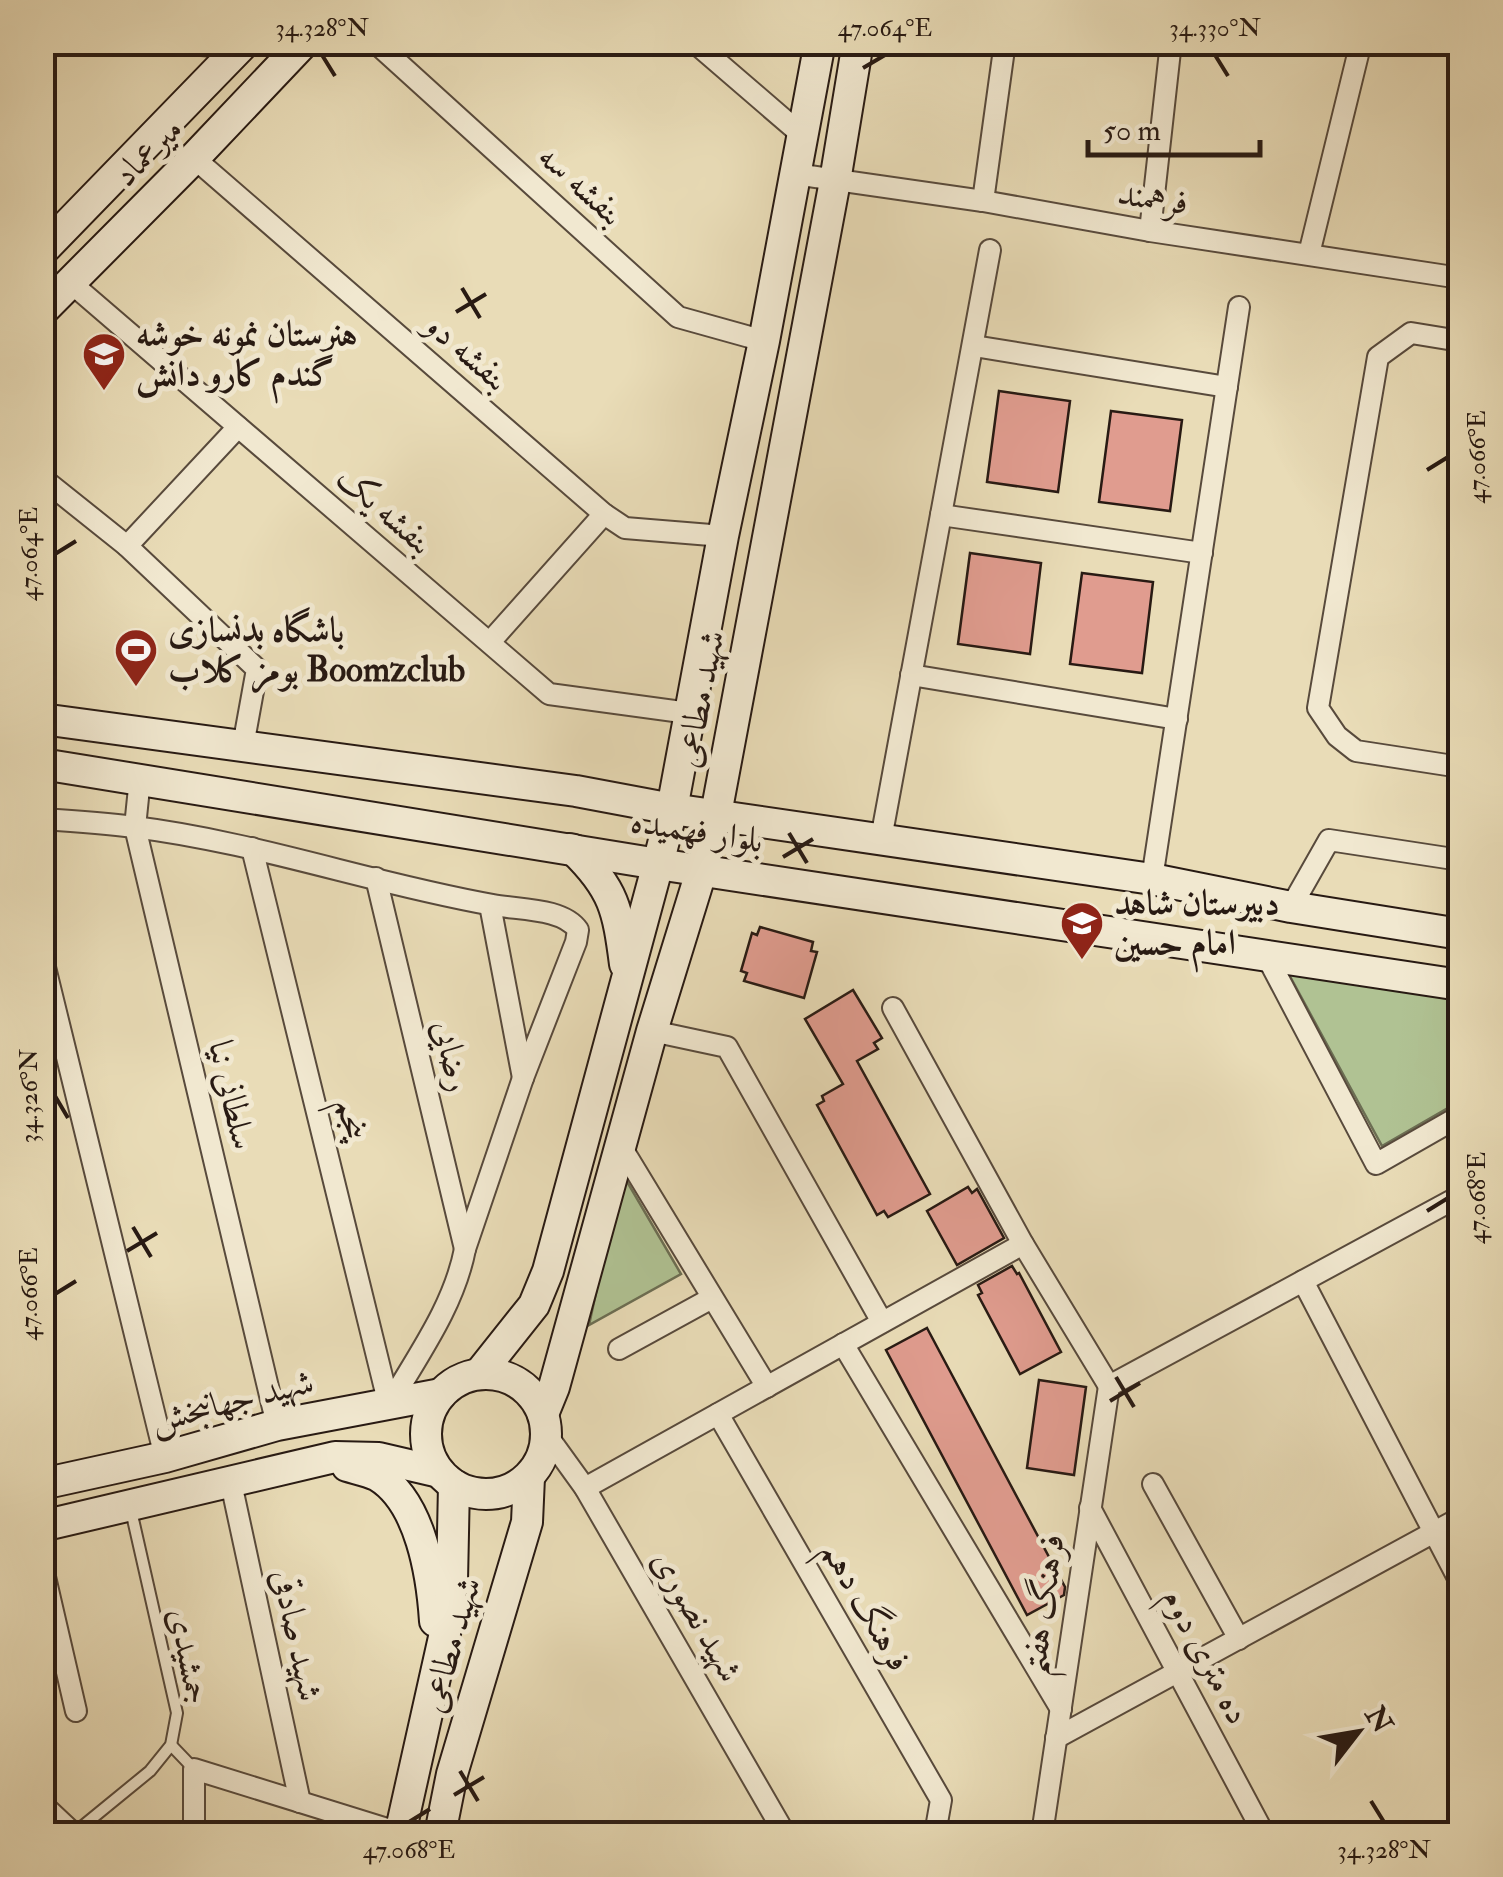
<svg xmlns="http://www.w3.org/2000/svg" width="1503" height="1877" viewBox="0 0 1503 1877" font-family="'IM FELL Double Pica',Amiri,serif">
<style>
.green{fill:#b0c293;stroke:#6c6e53;stroke-width:2.5}
.building{fill:#e09c8f;stroke:#281a13;stroke-width:2.5}
.lines{fill:none;stroke-linecap:round;stroke-linejoin:round}
.lane-casing{stroke:#584a3c;stroke-width:14}
.street-casing{stroke:#584a3c;stroke-width:24}
.secondary-casing{stroke:#281a13;stroke-width:34}
.lane{stroke:#f1e8d0;stroke-width:10}
.street{stroke:#f1e8d0;stroke-width:20}
.secondary{stroke:#f1e8d0;stroke-width:30}
.ticks{fill:none;stroke:#281a13;stroke-width:4}
.labels{text-anchor:middle;dominant-baseline:central;stroke-width:10;stroke-linejoin:round;paint-order:stroke}
.street-label{font-size:35px;fill:#281a13;stroke:#f1e8d0}
.poi-label{font-size:35px;font-weight:bold;fill:#281a13;stroke:#f1e8d0;text-anchor:start}
.neatline{fill:none;stroke:#281a13;stroke-width:4}
.ticks-label{font-size:25px;text-anchor:middle;fill:#281a13}
</style>
<rect width="100%" height="100%" fill="#e9dcb7"/>
<filter id="stains"><feTurbulence type="fractalNoise" baseFrequency=".002" numOctaves="4"/><feColorMatrix values="0 0 0 0 .2 0 0 0 0 .09 0 0 0 0 .02 0 0 0 .5 -.17"/></filter>
<radialGradient id="worn" r=".72"><stop offset=".6" stop-color="#630" stop-opacity="0"/><stop offset="1" stop-color="#630" stop-opacity=".3"/></radialGradient>
<g class="green">
<path d="M1286,969L1460,996V1101L1382,1146Z"/>
<path d="M622,1173L681,1274L589,1325Z"/>
</g>
<g class="building">
<path d="M999,391L1070,401L1058,492L987,482Z"/>
<path d="M1111,411L1182,420L1170,511L1099,502Z"/>
<path d="M970,553L1041,563L1030,654L958,644Z"/>
<path d="M1082,573L1153,582L1142,673L1070,664Z"/>
<path d="M760,927L813,942L811,951L817,952L804,998L744,981L747,973L741,971L752,933L757,935Z"/>
<path d="M853,990L882,1038L874,1043L878,1049L857,1061L930,1194L888,1217L884,1211L877,1215L817,1105L824,1101L822,1096L843,1084L805,1019Z"/>
<path d="M968,1187L972,1193L977,1189L1004,1238L957,1265L927,1211Z"/>
<path d="M1012,1266L1017,1274L1019,1273L1061,1352L1020,1374L978,1295L982,1293L978,1285Z"/>
<path d="M927,1328L1065,1587L1064,1595L1027,1615L886,1350Z"/>
<path d="M1039,1380L1086,1387L1074,1475L1027,1468Z"/>
</g>
<g class="lines">
<g class="lane-casing">
<g id="lane">
<path d="M171,1745L194,1769"/>
<path d="M73,1834L150,1771L171,1745L177,1713L130,1506"/>
</g>
</g>
<g class="street-casing">
<g id="street">
<path d="M163,42L240,48"/>
<path d="M375,42L678,317L764,341"/>
<path d="M694,42L802,135"/>
<path d="M194,158L604,514L625,528L723,536"/>
<path d="M795,174L983,201L1150,231L1460,278"/>
<path d="M983,201L1005,42"/>
<path d="M1150,231L1171,42"/>
<path d="M1309,254L1361,42"/>
<path d="M71,283L549,694L689,713"/>
<path d="M1460,341L1411,333L1378,357L1318,708L1337,736L1356,751L1460,767"/>
<path d="M974,346L1227,387"/>
<path d="M42,478L127,546L238,427"/>
<path d="M941,515L1202,553"/>
<path d="M127,546L257,669L243,746"/>
<path d="M490,642L604,514"/>
<path d="M911,675L1177,719"/>
<path d="M140,778L135,827L277,1425"/>
<path d="M42,819C73,821 104,823 134,827C256,842 373,884 493,905C519,910 563,908 578,930L576,942L523,1078L465,1249C454,1306 418,1355 389,1405"/>
<path d="M881,839L990,250"/>
<path d="M252,848L389,1405"/>
<path d="M376,878L465,1249"/>
<path d="M1152,879L1239,307"/>
<path d="M490,905L523,1078"/>
<path d="M1291,907L1329,840L1460,860"/>
<path d="M42,955L165,1457"/>
<path d="M1266,955L1376,1164L1460,1116"/>
<path d="M893,1008L1023,1244L1109,1386"/>
<path d="M652,1031L727,1047L882,1322"/>
<path d="M620,1145L767,1387"/>
<path d="M1303,1281L1460,1582"/>
<path d="M843,1344L1061,1709"/>
<path d="M619,1349L712,1298"/>
<path d="M1109,1386L1460,1196"/>
<path d="M718,1414L941,1800L935,1834"/>
<path d="M546,1434L585,1488L785,1834"/>
<path d="M231,1483L300,1802"/>
<path d="M1153,1484L1239,1639"/>
<path d="M585,1488L1023,1244"/>
<path d="M1090,1508L1264,1834"/>
<path d="M42,1564L76,1711"/>
<path d="M1056,1738L1460,1518"/>
<path d="M42,1804L74,1834"/>
<path d="M194,1834V1769L400,1833"/>
<path d="M1042,1834L1109,1386"/>
</g>
</g>
<g class="secondary-casing">
<g id="secondary">
<path d="M42,251L245,42"/>
<path d="M42,311L194,158L304,42"/>
<path d="M42,719L576,791L672,809L1152,879L1291,907L1460,934"/>
<path d="M42,764L658,864L1460,985"/>
<path d="M569,849L574,850C614,889 618,910 625,964"/>
<path d="M479,1374L534,1305L548,1271L658,864L672,809L723,536L764,341L820,42"/>
<circle cx="486" cy="1434" r="60"/>
<path d="M543,1414L554,1387L652,1031L702,869L716,814L835,181L858,42"/>
<path d="M347,1466C357,1469 369,1471 378,1476C421,1502 432,1576 435,1621"/>
<path d="M42,1484L165,1457L277,1425L441,1394"/>
<path d="M42,1526L335,1457L379,1458L439,1472"/>
<path d="M400,1834L449,1615L452,1581L454,1485"/>
<path d="M440,1834L452,1774L527,1522L529,1477"/>
</g>
</g>
<use href="#lane" class="lane"/>
<use href="#street" class="street"/>
<use href="#secondary" class="secondary"/>
</g>
<path class="ticks" d="M322,55L335,76M1215,55L1228,76M863,68L885,55M462,288L480,318M456,312L486,294M1427,470L1448,457M55,554L76,541M789,833L807,863M783,857L813,839M55,1096L68,1118M1427,1211L1448,1198M133,1227L151,1257M127,1251L157,1233M55,1294L76,1281M1116,1377L1134,1407M1110,1401L1140,1383M460,1771L478,1801M454,1795L484,1777M1371,1801L1384,1822M409,1822L430,1809"/>
<defs>
<g id="school-pin" transform="scale(2.25)"><path d="M0 17L-7.5 6A9.5 9.5 0 1 1 7.5 6Z" fill="#8f2418" stroke="#f1e8d0"/><path d="M0-5L7-2L0 1L-7-2ZM-4 1L0 2.5L4 1V4Q0 6-4 4Z" fill="#fff"/></g>
<g id="stadium-pin" transform="scale(2.25)"><path d="M0 17L-7.5 6A9.5 9.5 0 1 1 7.5 6Z" fill="#8f2418" stroke="#f1e8d0"/><path d="M0-5a6.5 5 0 1 0 0 10a6.5 5 0 1 0 0-10ZM-3.5-1.8h7v3.6h-7Z" fill="#fff"/></g>
</defs>
<g fill-rule="evenodd">
<use href="#school-pin" x="104" y="354"/>
<use href="#stadium-pin" x="136" y="650"/>
<use href="#school-pin" x="1082" y="923"/>
</g>
<g class="labels">
<g class="street-label">
<text transform="translate(148 152) rotate(-45)">میرعماد</text>
<text transform="translate(581 185) rotate(42)">بنفشه سه</text>
<text transform="translate(1153 198) rotate(9)">فرهمند</text>
<text transform="translate(467 352) rotate(41)">بنفشه دو</text>
<text transform="translate(385 510) rotate(41)">بنفشه یک</text>
<text transform="translate(700 699) rotate(-79)">شهید مطاعی</text>
<text transform="translate(697 831) rotate(9)">بلوار فهمیده</text>
<text transform="translate(452 1056) rotate(77)">رضایی</text>
<text transform="translate(232 1095) rotate(77)">سلطانی نیا</text>
<text transform="translate(352 1119) rotate(76)">پنجم</text>
<text transform="translate(232 1401) rotate(-14)">شهید جهانبخش</text>
<text transform="translate(1043 1605) rotate(-82)">فرهنگ هفتم</text>
<text transform="translate(866 1606) rotate(60)">فرهنگ دهم</text>
<text transform="translate(697 1616) rotate(60)">شهید نصوری</text>
<text transform="translate(297 1635) rotate(78)">شهید صادقی</text>
<text transform="translate(451 1645) rotate(-74)">شهید مطاعی</text>
<text transform="translate(189 1656) rotate(79)">جمشیدی</text>
<text transform="translate(1206 1656) rotate(62)">ده متری دوم</text>
</g>
<g class="poi-label">
<text x="136" y="334">هنرستان نمونه خوشه<tspan x="136" dy="40">گندم کارو دانش</tspan></text>
<text x="168" y="630">باشگاه بدنسازی<tspan x="168" dy="40">بومز کلاب Boomzclub</tspan></text>
<text x="1114" y="903">دبیرستان شاهد<tspan x="1114" dy="40">امام حسین</tspan></text>
</g>
</g>
<rect width="1503" height="1877" fill="none" stroke="#e9dcb7" stroke-width="110"/>
<g transform="translate(1358 1732) rotate(59)" stroke="#f1e8d0" stroke-width="8" paint-order="stroke">
<path d="M0-8L18 38L0 25L-18 38Z" fill="#281a13"/>
<text y="-15" font-size="28" font-weight="bold" text-anchor="middle" fill="#281a13">N</text>
</g>
<path d="M1088 140v15h172v-15" fill="none" stroke="#281a13" stroke-width="5"/>
<text x="1103" y="140" font-size="30" fill="#281a13" stroke="#f1e8d0" stroke-width="8" paint-order="stroke">50 m</text>
<rect x="55" y="55" width="1393" height="1767" class="neatline"/>
<g class="ticks-label">
<text x="322" y="36">34.328°N</text>
<text x="885" y="36">47.064°E</text>
<text x="1215" y="36">34.330°N</text>
<text transform="translate(1476 457) rotate(-90)" y="9">47.066°E</text>
<text transform="translate(28 554) rotate(-90)" y="9">47.064°E</text>
<text transform="translate(28 1096) rotate(-90)" y="9">34.326°N</text>
<text transform="translate(1476 1198) rotate(-90)" y="9">47.068°E</text>
<text transform="translate(28 1294) rotate(-90)" y="9">47.066°E</text>
<text x="409" y="1858">47.068°E</text>
<text x="1384" y="1858">34.328°N</text>
</g>
<rect width="100%" height="100%" filter="url(#stains)"/>
<rect width="100%" height="100%" fill="url(#worn)"/>
</svg>
